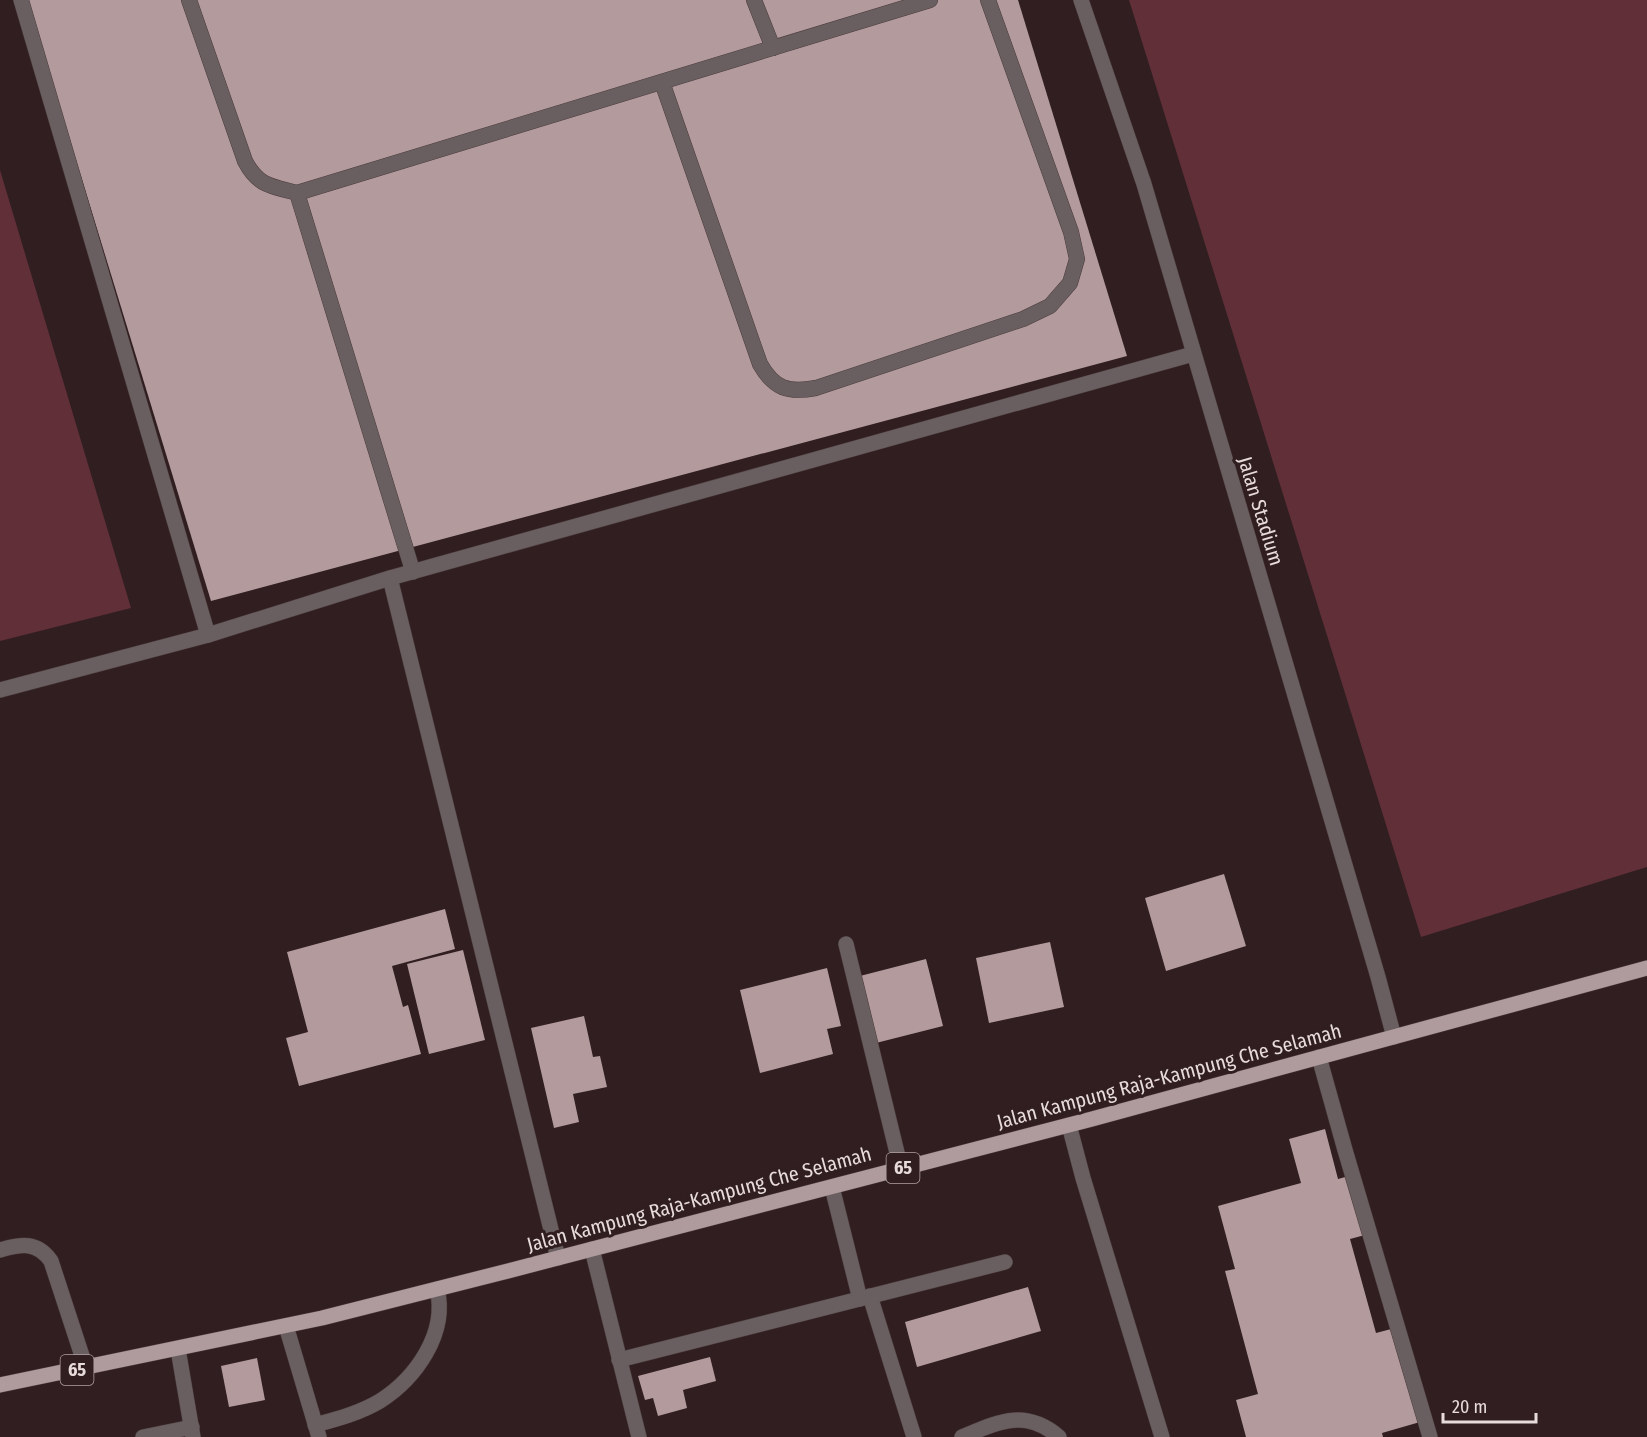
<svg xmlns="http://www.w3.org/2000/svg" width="1647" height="1437" viewBox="0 0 1647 1437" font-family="'Fira Sans Condensed',sans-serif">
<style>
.green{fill:#612f37}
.building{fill:#b39b9d}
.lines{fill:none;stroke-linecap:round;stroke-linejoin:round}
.lane-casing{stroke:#4d3c3e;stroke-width:16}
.street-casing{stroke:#4d3c3e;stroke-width:16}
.primary-casing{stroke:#4d3c3e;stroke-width:16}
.lane{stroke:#695f60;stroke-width:15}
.street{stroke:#695f60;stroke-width:15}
.primary{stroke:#af9b9d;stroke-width:15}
.labels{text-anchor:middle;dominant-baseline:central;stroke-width:6;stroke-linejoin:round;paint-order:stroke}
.shield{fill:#301e20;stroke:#b1a2a4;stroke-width:1.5}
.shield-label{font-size:18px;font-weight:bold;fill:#e8dbdc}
.street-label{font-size:20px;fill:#e8dbdc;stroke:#301e20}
</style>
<rect width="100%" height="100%" fill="#301e20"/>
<g class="green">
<path d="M1129,0H1647V867L1421,937Z"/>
<path d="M0,170L131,608L0,641Z"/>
</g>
<g class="building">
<path d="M27,0H1018L1127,356L211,601Z"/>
<path d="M1224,874L1246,946L1166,971L1145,898Z"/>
<path d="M445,909L455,949L392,966L403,1007L408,1005L421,1054L299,1086L286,1038L308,1032L287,952Z"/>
<path d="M1050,942L1064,1007L989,1023L976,958Z"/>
<path d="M463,950L485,1040L429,1054L407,964Z"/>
<path d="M926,959L943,1026L876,1043L860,976Z"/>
<path d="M827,968L841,1026L827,1029L833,1054L760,1073L740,990Z"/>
<path d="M584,1016L593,1057L600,1056L607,1087L573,1094L579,1122L554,1128L531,1028Z"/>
<path d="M1325,1129L1338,1179L1349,1176L1365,1235L1350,1239L1376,1333L1395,1328L1420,1422L1382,1433L1383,1437H1246L1236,1400L1258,1394L1225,1271L1235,1269L1218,1206L1301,1183L1289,1139Z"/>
<path d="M1028,1287L1041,1331L917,1367L905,1322Z"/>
<path d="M710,1357L716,1381L683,1390L687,1408L658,1416L653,1398L645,1400L638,1376Z"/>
<path d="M257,1358L265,1400L229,1407L221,1366Z"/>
</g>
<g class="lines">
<g class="lane-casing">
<g id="lane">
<path d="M189,0L245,161C258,186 271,186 297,193"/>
<path d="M754,0L773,48"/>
<path d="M662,82L760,364C774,389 788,393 816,388L1023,319L1050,306L1070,283L1077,259L1071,232L988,0"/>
<path d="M413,572L297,193L930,0"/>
<path d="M390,578L558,1258"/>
<path d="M846,944L901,1169"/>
<path d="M1319,1057L1345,1150L1430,1437"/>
<path d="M832,1187L860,1299"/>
<path d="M592,1249L639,1437"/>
<path d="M0,1250C21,1244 37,1241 51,1261L86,1368"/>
<path d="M870,1296L914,1437"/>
<path d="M286,1326L319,1437"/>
<path d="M178,1349L193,1437"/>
<path d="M619,1360L1005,1262"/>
<path d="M315,1425C337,1419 360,1413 380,1401C416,1378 448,1333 437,1289"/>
<path d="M143,1437L192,1427"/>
<path d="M962,1437C998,1422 1025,1408 1059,1437"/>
</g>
</g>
<g class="street-casing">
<g id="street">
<path d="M21,0L208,635"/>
<path d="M1081,0L1144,184L1378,977L1394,1037"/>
<path d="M0,690L208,635L390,578L1193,354"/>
<path d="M1069,1125L1083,1178L1162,1437"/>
</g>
</g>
<g class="primary-casing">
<path id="primary" d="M0,1385L322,1318L500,1273L1092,1119L1647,968"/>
</g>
<use href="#lane" class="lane"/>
<use href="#street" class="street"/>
<use href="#primary" class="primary"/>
</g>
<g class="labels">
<g class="shield">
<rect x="886.5" y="1153" width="33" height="30" rx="4.5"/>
<rect x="60.5" y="1355" width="33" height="30" rx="4.5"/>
</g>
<g class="shield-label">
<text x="903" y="1168">65</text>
<text x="77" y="1370">65</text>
</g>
<g class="street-label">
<text transform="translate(1261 511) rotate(73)">Jalan Stadium</text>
<text transform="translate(1169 1076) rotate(-15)">Jalan Kampung Raja-Kampung Che Selamah</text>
<text transform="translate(699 1199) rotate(-15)">Jalan Kampung Raja-Kampung Che Selamah</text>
</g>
</g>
<path d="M1443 1413v9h93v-9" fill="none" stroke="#e8dbdc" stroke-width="3"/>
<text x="1452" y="1413" font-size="18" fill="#e8dbdc" stroke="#301e20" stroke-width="4.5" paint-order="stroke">20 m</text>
</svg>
